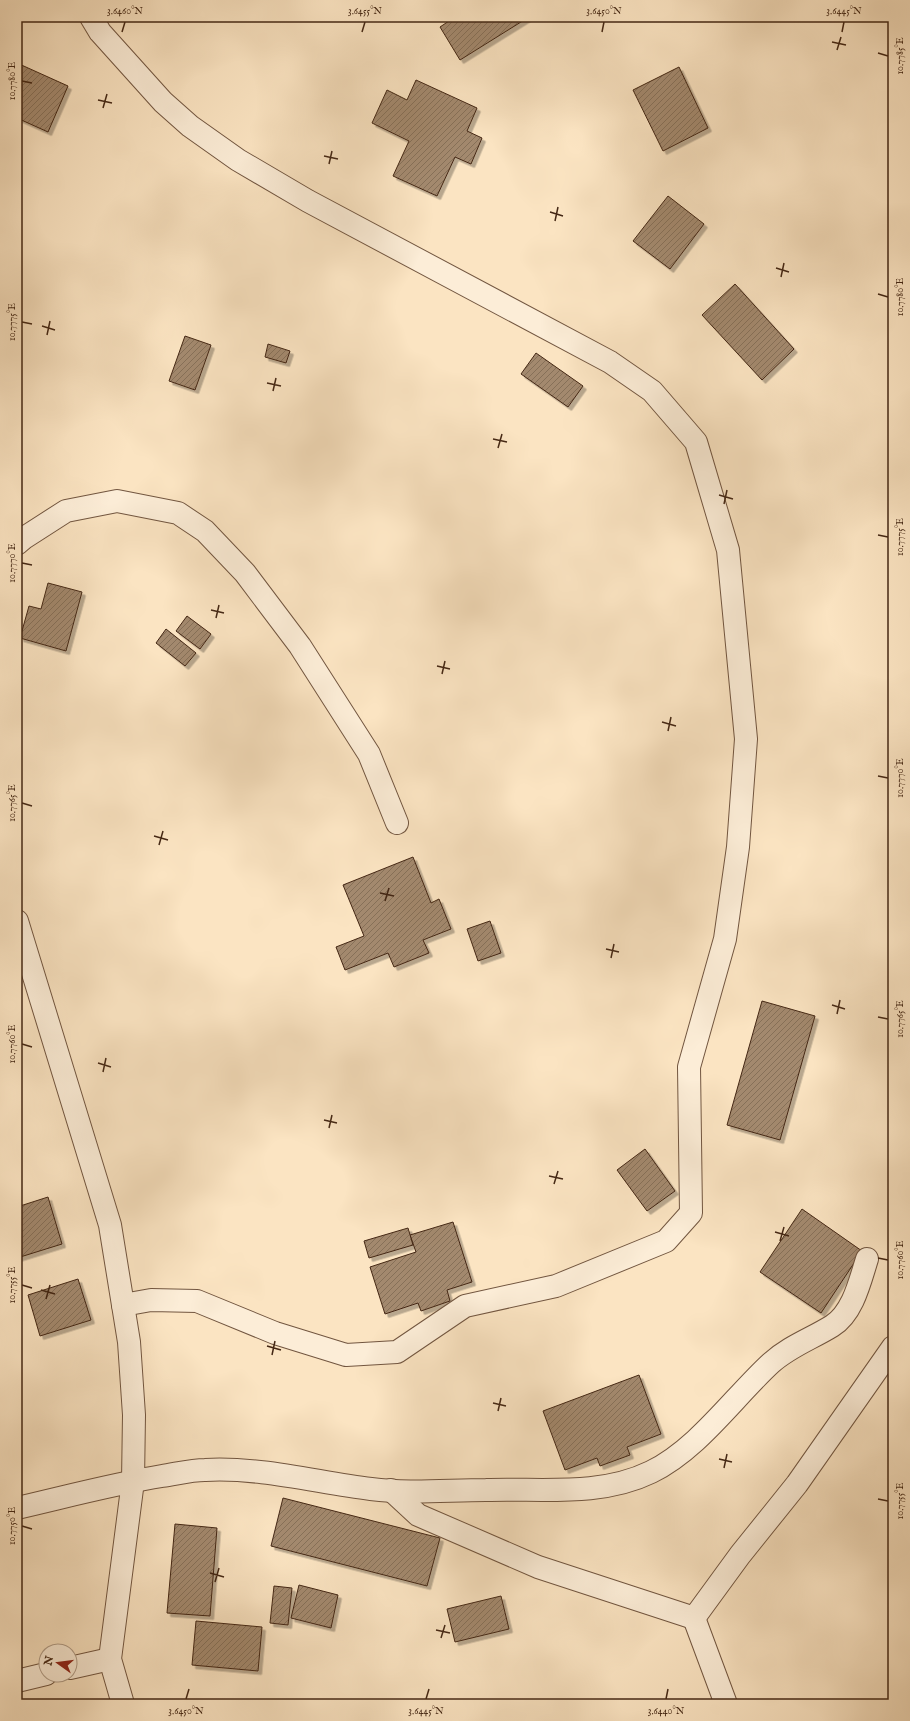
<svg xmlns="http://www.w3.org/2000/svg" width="910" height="1721" viewBox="0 0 910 1721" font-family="'IM FELL English',serif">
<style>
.building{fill:url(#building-hatch);stroke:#442714;filter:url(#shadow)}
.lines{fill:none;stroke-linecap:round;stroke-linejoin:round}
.minor-casing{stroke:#725640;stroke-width:24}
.minor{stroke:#fcedd7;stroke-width:22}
.ticks{fill:none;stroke:#442714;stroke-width:1.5}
.neatline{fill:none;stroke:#442714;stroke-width:1.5}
.ticks-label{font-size:10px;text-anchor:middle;fill:#442714}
</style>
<defs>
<pattern id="building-hatch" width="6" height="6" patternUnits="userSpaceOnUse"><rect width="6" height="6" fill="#a3896e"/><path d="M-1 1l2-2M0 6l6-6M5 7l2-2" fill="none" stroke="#867059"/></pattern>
<filter id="shadow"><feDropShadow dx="3.5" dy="3.5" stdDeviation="0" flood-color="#0004"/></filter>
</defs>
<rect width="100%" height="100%" fill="#fbe4c2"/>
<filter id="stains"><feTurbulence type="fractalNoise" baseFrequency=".005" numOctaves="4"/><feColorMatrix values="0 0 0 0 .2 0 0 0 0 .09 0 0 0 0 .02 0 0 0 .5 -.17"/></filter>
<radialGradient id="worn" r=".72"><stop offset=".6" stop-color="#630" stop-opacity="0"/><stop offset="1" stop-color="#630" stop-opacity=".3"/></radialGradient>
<g class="building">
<path d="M455,17H529L460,60L440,27Z"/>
<path d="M17,63L68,86L48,132L17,118Z"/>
<path d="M679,67L708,128L663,151L633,90Z"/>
<path d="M416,80L477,108L467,131L482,138L471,164L455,157L437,196L393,176L409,141L372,123L387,90L407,100Z"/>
<path d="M668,196L704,224L670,269L633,241Z"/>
<path d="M735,284L794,349L762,380L702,315Z"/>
<path d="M185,336L211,345L195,390L169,381Z"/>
<path d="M268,344L290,351L286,363L265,357Z"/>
<path d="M536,353L583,386L568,407L521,374Z"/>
<path d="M48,583L82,592L66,651L20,638L29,606L41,609Z"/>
<path d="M187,616L211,634L200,649L176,631Z"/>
<path d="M166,629L196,653L185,666L156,643Z"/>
<path d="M413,857L431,903L439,899L451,929L423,940L429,953L394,967L388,953L345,970L336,947L364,936L343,885Z"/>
<path d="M490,921L501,953L478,961L467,929Z"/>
<path d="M762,1001L815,1016L780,1140L727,1125Z"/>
<path d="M645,1149L675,1191L647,1211L617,1170Z"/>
<path d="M48,1197L62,1244L17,1258V1207Z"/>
<path d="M802,1209L862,1251L821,1313L760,1272Z"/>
<path d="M453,1222L472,1282L447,1290L450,1301L421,1311L418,1303L385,1314L370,1267L416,1252L410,1235Z"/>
<path d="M408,1228L413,1245L369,1258L364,1241Z"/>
<path d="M78,1279L91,1320L40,1336L28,1295Z"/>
<path d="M639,1375L661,1434L627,1447L630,1455L600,1466L597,1458L565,1470L543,1411Z"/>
<path d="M283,1498L440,1538L427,1586L271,1546Z"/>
<path d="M175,1524L217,1528L210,1616L167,1613Z"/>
<path d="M299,1585L338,1595L331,1628L291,1618Z"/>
<path d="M274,1586L292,1588L288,1625L270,1623Z"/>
<path d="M501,1596L509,1629L455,1642L447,1609Z"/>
<path d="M196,1621L262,1627L258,1671L192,1665Z"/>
</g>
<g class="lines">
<g class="minor-casing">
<g id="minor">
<path d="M91,17L100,32L163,102L190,126L238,160L308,201L610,362L652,391L696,442L728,550L746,739L738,847L725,939L689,1067L691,1213L666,1241L556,1286L465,1306L397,1352L346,1355L275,1333L197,1301L151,1300L123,1305"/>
<path d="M17,544L24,538L66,511L117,501L178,513L205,531L245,573L300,646L369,754L397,823"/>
<path d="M17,921L110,1225L129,1342L134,1415L133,1481L110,1659L123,1704"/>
<path d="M391,1490L418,1515L538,1567L694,1618"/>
<path d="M17,1508C65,1497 113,1484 162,1476C176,1474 191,1470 205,1470C261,1467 315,1482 371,1489C409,1494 448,1490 486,1490C540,1488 600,1497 651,1472C698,1449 733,1398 771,1363C790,1346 811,1339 832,1326C853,1313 860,1281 867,1259"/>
<path d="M694,1618L740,1555L797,1484L893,1347"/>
<path d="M694,1618L726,1704"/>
<path d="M70,1668L110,1659"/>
<path d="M17,1681L46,1674"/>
</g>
</g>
<use href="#minor" class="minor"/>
</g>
<path class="ticks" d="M122,32L125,22M362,32L365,22M602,32L604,22M842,32L844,22M832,42L846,45M837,50L841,37M878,53L888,56M22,81L32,83M98,100L112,103M103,108L107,94M324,156L338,159M329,164L332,151M550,212L563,216M555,221L558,207M776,268L789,272M781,277L784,263M878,294L888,297M22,322L32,324M42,326L55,330M47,335L50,321M267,383L281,386M273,391L276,378M493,439L507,442M498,448L502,434M719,495L733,499M724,504L727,490M878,535L888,537M22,563L32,565M211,610L224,613M216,618L219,605M437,666L450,669M442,674L445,661M662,722L676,726M668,731L671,717M878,776L888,778M22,803L32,806M154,836L168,840M159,845L163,831M380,893L394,896M385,901L389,888M606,949L619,952M611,958L614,944M832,1005L845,1009M837,1014L840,1000M878,1017L888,1019M22,1044L32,1047M98,1063L111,1067M103,1072L106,1058M324,1120L337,1123M329,1128L332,1115M549,1176L563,1179M554,1184L558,1171M775,1232L789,1236M780,1241L784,1227M878,1258L888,1260M22,1285L32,1288M41,1290L55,1294M46,1299L50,1285M267,1346L281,1350M272,1355L275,1341M493,1403L506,1406M498,1411L501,1398M719,1459L732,1462M724,1468L727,1454M878,1499L888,1501M22,1526L32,1529M210,1573L224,1577M215,1582L219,1568M436,1630L450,1633M441,1638L445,1625M186,1699L189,1689M426,1699L429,1689M666,1699L668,1689"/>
<rect width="910" height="1721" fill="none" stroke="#fbe4c2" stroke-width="44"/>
<g transform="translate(58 1663) rotate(284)"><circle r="19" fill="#fcedd7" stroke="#b29e89"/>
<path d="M0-3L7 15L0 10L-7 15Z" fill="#8f2418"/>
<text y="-6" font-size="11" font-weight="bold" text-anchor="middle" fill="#442714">N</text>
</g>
<rect x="22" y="22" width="866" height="1677" class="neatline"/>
<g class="ticks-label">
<text x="125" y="14">3.6460°N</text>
<text x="365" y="14">3.6455°N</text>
<text x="604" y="14">3.6450°N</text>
<text x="844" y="14">3.6445°N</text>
<text transform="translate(899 56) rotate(-90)" y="4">10.7785°E</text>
<text transform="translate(11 81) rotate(-90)" y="4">10.7780°E</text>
<text transform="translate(899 297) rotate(-90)" y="4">10.7780°E</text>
<text transform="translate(11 322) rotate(-90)" y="4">10.7775°E</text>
<text transform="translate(899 537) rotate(-90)" y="4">10.7775°E</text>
<text transform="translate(11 563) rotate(-90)" y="4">10.7770°E</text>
<text transform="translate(899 778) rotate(-90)" y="4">10.7770°E</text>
<text transform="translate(11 803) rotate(-90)" y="4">10.7765°E</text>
<text transform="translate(899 1019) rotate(-90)" y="4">10.7765°E</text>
<text transform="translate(11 1044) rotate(-90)" y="4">10.7760°E</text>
<text transform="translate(899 1260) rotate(-90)" y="4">10.7760°E</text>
<text transform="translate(11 1285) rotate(-90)" y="4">10.7755°E</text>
<text transform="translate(899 1501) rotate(-90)" y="4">10.7755°E</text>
<text transform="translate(11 1526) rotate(-90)" y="4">10.7750°E</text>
<text x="186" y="1714">3.6450°N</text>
<text x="426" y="1714">3.6445°N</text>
<text x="666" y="1714">3.6440°N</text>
</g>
<rect width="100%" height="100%" filter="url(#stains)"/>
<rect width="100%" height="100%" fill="url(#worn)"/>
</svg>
